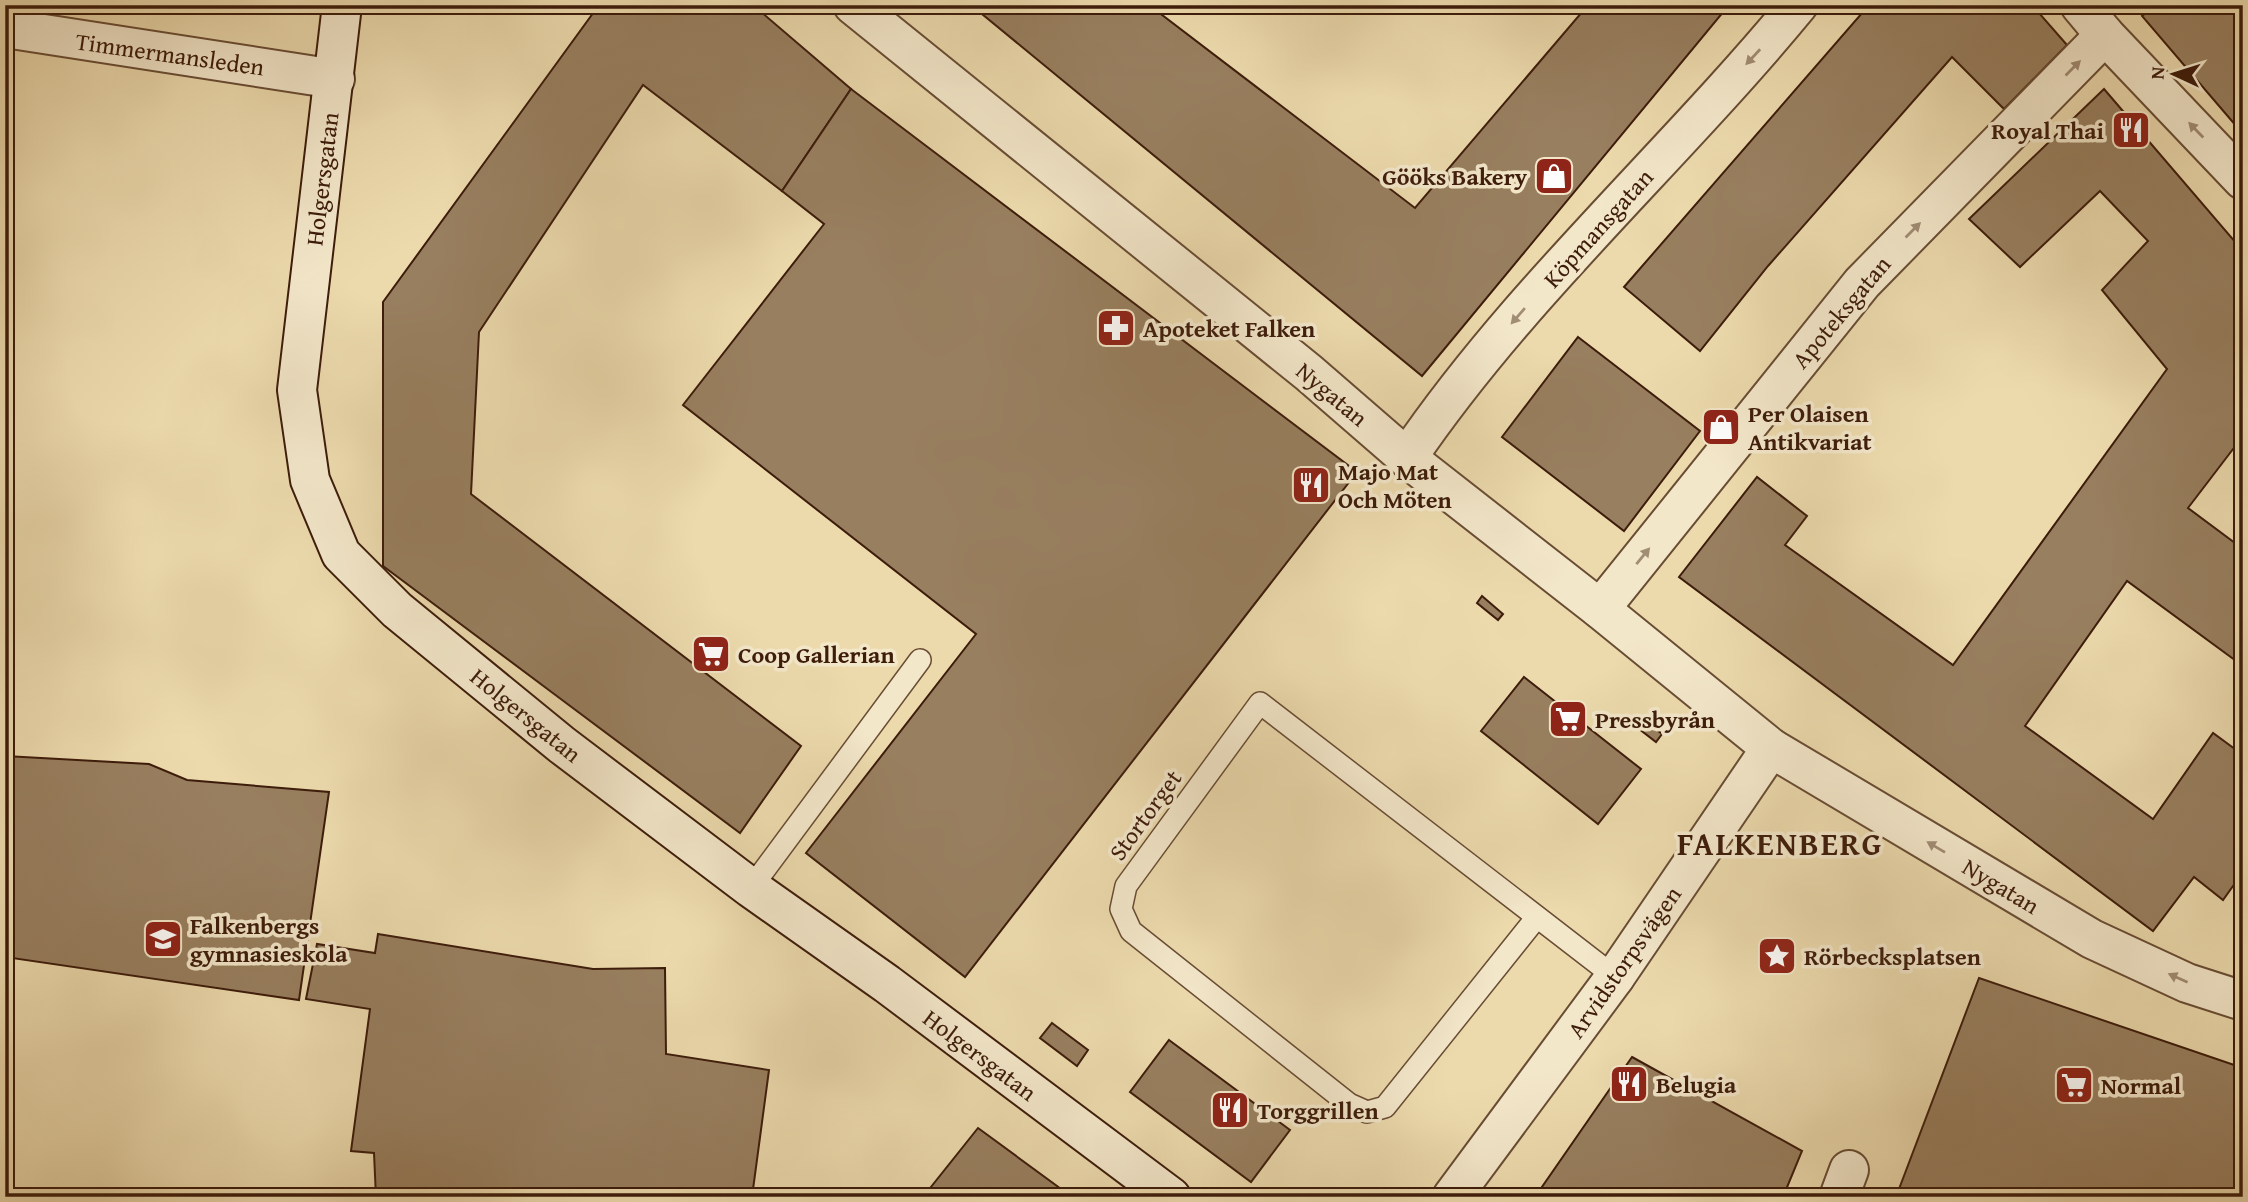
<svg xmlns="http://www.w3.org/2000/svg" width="2248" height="1202" viewBox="0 0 2248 1202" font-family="'Gentium Book Plus',serif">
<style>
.building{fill:#987f5f;stroke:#3d1c0b;stroke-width:2}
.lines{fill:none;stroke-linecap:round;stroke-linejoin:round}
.service-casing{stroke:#694c34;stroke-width:24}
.minor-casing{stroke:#694c34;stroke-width:42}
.tertiary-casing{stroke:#694c34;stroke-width:42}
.secondary-casing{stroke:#3d1c0b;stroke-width:42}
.service{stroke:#f3e7ca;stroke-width:21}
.minor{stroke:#f3e7ca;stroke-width:38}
.tertiary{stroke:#f3e7ca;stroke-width:38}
.secondary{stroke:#f3e7ca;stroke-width:38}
.oneway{fill:#a18c74}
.labels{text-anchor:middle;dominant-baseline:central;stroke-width:7;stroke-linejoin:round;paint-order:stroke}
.street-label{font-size:24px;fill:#3d1c0b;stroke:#f3e7ca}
.poi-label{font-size:24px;font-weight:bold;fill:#3d1c0b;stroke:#f3e7ca;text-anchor:start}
.district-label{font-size:32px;font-weight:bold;letter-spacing:2px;fill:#3d1c0b;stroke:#f3e7ca}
</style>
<rect width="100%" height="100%" fill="#ecdaad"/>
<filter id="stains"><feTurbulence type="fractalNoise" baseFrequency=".00286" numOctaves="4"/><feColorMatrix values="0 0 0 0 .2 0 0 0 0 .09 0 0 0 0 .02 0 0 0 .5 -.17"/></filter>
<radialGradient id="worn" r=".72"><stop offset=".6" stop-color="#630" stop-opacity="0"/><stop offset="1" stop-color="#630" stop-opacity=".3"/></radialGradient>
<g class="building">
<path d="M116,5H170L169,11Z"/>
<path d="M599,5H753L851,89L782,191L643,85L479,332L471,494L801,746L740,833L383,566V302Z"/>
<path d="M971,5H1149L1415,208L1588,5H1729L1422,376Z"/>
<path d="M1869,5H2032L2067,45L2004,109L1952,57L1768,266L1700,351L1624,287Z"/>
<path d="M2156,5H2243V134L2142,16Z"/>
<path d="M851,89L1357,472L965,977L806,853L976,634L683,405L824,224L782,191Z"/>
<path d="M2104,89L2243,251V436L2188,508L2243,549V666L2127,581L2025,726L2153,819L2213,733L2243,755V872L2223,900L2194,877L2153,931L1679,577L1757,477L1807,516L1785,545L1953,665L2167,369L2102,290L2148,241L2100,191L2020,267L1969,219Z"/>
<path d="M1578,337L1700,431L1624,531L1502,437Z"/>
<path d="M1482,596L1503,614L1498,620L1477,603Z"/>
<path d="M1524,677L1641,769L1598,824L1481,731Z"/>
<path d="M1640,717L1662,734L1656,742L1634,725Z"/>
<path d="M5,756L149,764L187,780L329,792L299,1000L5,957Z"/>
<path d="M378,934L593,969L665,968L666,1054L769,1070L752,1197H376L374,1153L351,1151L370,1009L306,999L317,944L375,953Z"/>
<path d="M1979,978L2243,1068V1197H1896Z"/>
<path d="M1052,1023L1088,1050L1077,1066L1040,1038Z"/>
<path d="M1169,1040L1290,1130L1251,1182L1130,1092Z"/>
<path d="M1632,1057L1802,1151L1783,1197H1535Z"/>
<path d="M978,1128L1072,1197H923Z"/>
</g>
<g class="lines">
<g class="service-casing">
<g id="service">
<path d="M751,888L920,660"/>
<path d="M1537,917L1385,1107L1367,1112L1349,1104L1131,931L1121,909L1126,886L1260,703L1615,977"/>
</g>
</g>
<g class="minor-casing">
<g id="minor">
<path d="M853,5L1309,373L1407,458L1600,609L1771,748L1615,977"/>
<path d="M2080,5L2105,35L2243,180"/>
<path d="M5,28L335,79"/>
<path d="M1407,458C1519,293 1671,159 1798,5"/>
<path d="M1600,609L1862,283L2105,35"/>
<path d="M1771,748L2092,939L2187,983L2243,1001"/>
<path d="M1839,1197L1849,1170"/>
</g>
</g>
<g class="tertiary-casing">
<path id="tertiary" d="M1452,1197L1615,977"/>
</g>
<g class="secondary-casing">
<path id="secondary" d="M342,5L297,390L310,480L341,554L397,610L562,745L751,888L887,984L1171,1197"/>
</g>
<use href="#service" class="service"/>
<use href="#minor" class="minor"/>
<use href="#tertiary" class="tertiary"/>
<use href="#secondary" class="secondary"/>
</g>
<defs><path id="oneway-solid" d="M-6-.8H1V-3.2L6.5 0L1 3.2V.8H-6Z" transform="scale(1.75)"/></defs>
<g class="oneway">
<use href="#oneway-solid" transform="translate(1753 57) rotate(133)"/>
<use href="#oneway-solid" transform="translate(2073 68) rotate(-45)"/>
<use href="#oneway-solid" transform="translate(2196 130) rotate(-134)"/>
<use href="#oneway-solid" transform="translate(1913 230) rotate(-45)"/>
<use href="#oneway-solid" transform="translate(1518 316) rotate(131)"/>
<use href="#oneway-solid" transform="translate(1643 556) rotate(-51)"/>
<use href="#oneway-solid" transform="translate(1936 847) rotate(-149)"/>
<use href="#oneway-solid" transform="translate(2178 978) rotate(-156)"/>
</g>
<defs>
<g id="restaurant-square" transform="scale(2.0125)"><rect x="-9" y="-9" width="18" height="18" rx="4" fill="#8f2418" stroke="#f3e7ca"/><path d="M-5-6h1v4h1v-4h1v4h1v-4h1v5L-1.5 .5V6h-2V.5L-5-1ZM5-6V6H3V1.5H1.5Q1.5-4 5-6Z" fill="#fff"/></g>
<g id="shop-square" transform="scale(2.0125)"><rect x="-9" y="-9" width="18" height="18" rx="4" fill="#8f2418" stroke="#f3e7ca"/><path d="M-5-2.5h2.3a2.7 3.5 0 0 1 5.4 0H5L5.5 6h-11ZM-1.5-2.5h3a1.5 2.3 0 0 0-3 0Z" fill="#fff"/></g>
<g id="pharmacy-square" transform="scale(2.0125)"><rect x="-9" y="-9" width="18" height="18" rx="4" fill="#8f2418" stroke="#f3e7ca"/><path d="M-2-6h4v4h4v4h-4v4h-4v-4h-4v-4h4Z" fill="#fff"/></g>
<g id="supermarket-square" transform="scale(2.0125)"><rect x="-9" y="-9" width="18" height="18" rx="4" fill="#8f2418" stroke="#f3e7ca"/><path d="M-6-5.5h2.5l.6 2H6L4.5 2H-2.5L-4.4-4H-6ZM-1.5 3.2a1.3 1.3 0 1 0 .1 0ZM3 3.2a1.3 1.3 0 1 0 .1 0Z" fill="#fff"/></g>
<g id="school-square" transform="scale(2.0125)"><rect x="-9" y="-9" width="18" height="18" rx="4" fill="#8f2418" stroke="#f3e7ca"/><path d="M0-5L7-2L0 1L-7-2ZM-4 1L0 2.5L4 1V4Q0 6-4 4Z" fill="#fff"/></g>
<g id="sight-square" transform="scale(2.0125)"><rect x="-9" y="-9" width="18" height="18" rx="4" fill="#8f2418" stroke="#f3e7ca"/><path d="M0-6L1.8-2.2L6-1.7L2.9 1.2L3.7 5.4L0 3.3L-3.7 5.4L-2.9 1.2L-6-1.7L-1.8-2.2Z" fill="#fff"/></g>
</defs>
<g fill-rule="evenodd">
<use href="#restaurant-square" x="2131" y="130"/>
<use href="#shop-square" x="1554" y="176"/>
<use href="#pharmacy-square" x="1116" y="328"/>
<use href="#shop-square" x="1721" y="427"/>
<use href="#restaurant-square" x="1311" y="485"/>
<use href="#supermarket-square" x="711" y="654"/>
<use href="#supermarket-square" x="1568" y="719"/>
<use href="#school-square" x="163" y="939"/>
<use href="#sight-square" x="1777" y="956"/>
<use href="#restaurant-square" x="1629" y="1084"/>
<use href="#supermarket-square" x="2074" y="1085"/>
<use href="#restaurant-square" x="1230" y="1110"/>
</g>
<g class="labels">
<g class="street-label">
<text transform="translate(170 54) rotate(8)">Timmermansleden</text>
<text transform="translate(322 179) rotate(-83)">Holgersgatan</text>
<text transform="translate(1598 228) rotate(-48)">Köpmansgatan</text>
<text transform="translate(1841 312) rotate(-50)">Apoteksgatan</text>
<text transform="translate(1332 394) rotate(40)">Nygatan</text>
<text transform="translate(526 715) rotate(39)">Holgersgatan</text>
<text transform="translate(1145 815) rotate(-54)">Stortorget</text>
<text transform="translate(2001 886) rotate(31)">Nygatan</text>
<text transform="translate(1624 962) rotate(-55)">Arvidstorpsvägen</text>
<text transform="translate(980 1055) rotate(37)">Holgersgatan</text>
</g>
<g class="poi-label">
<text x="2104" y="130" text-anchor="end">Royal Thai</text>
<text x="1527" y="176" text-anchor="end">Gööks Bakery</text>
<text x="1143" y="328">Apoteket Falken</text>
<text x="1748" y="413">Per Olaisen<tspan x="1748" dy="28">Antikvariat</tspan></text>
<text x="1338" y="471">Majo Mat<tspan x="1338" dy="28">Och Möten</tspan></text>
<text x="738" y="654">Coop Gallerian</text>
<text x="1595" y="719">Pressbyrån</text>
<text x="190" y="925">Falkenbergs<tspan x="190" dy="28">gymnasieskola</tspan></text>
<text x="1804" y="956">Rörbecksplatsen</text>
<text x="1656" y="1084">Belugia</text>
<text x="2101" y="1085">Normal</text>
<text x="1257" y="1110">Torggrillen</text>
</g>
<g class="district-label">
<text x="1780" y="843">FALKENBERG</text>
</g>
</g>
<rect width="2248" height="1202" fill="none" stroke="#ecdaad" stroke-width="28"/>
<rect x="7" y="7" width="2234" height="1188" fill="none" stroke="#3d1c0b" stroke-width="3.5"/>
<rect x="14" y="14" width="2220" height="1174" fill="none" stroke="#3d1c0b" stroke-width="2"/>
<g transform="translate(2174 74) rotate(274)" stroke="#f3e7ca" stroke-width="5" paint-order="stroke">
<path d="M0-5L12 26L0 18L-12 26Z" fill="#3d1c0b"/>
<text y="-10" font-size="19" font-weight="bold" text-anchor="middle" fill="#3d1c0b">N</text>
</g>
<rect width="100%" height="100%" filter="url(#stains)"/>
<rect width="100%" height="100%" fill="url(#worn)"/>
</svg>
